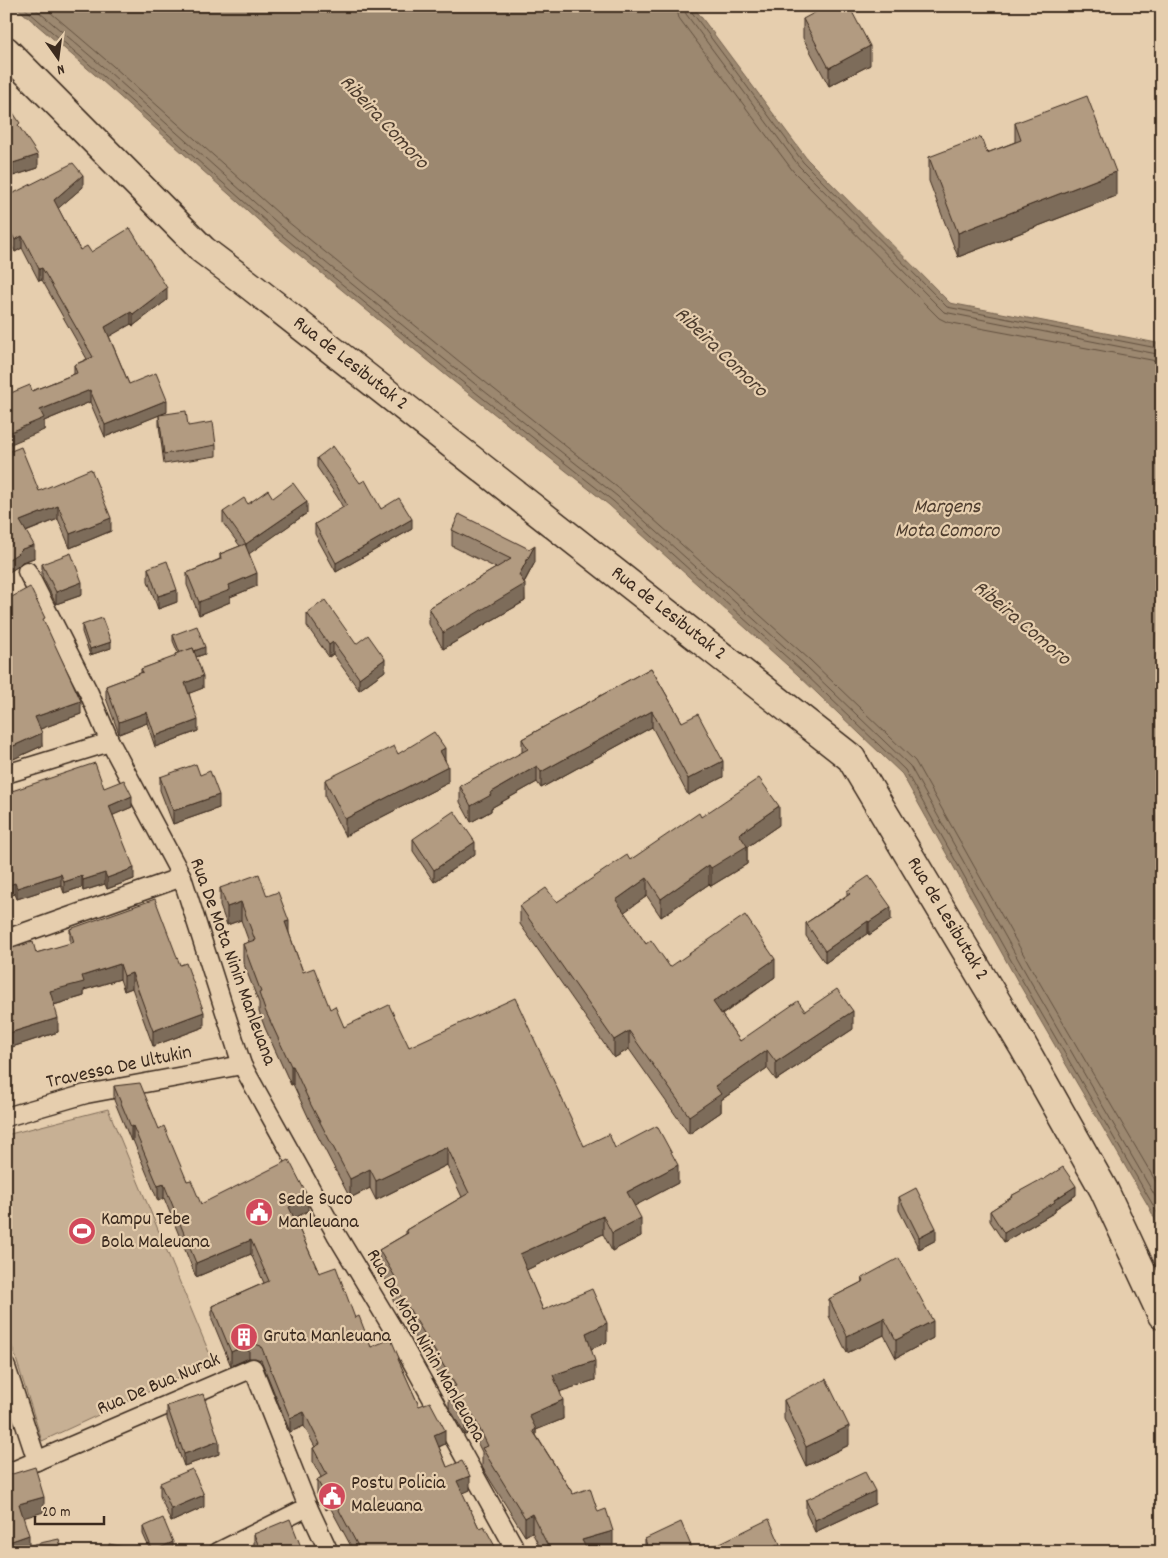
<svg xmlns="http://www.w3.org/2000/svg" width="1168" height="1558" viewBox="0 0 1168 1558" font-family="Dekko,sans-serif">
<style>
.green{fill:#c7b094;stroke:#816d59}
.water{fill:#9c8870;stroke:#75624f}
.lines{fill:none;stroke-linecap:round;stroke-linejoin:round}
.shore{stroke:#62503f;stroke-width:1}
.street-casing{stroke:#3b2a1e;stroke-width:21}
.primary-casing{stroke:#3b2a1e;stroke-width:31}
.street{stroke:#e6ceae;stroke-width:18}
.primary{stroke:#e6ceae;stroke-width:28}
.wall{fill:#99856f;stroke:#3b2a1e}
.shaded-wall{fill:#7d6c5a;stroke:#3b2a1e}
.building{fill:#b29b81;stroke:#3b2a1e}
.labels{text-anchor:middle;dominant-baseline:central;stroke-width:4.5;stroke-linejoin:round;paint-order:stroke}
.street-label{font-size:20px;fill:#3b2a1e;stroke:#e6ceae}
.poi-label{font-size:20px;fill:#3b2a1e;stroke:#e6ceae;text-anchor:start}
.water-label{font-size:21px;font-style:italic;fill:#4e3d2e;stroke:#e6ceae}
</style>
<rect width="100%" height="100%" fill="#e6ceae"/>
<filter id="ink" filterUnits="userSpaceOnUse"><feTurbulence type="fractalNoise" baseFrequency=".02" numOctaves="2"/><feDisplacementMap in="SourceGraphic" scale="10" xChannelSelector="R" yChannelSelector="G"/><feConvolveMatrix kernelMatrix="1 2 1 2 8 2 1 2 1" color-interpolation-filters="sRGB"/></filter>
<g filter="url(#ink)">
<path class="green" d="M108,1109L213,1362L42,1441L6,1327V1135Z"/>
<path class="water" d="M15,6H693L807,159L950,303L1162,344V1234L1149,1207L1018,982L902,774L797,674L609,505L448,377L275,235L101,80Z"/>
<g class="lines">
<g class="shore">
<path d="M22,6L104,77L278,232L451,373L613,501L801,670L905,770L1022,980L1153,1205L1162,1222"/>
<path d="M32,6L109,72L282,227L455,368L617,496L805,665L910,766L1028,977L1162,1208"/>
<path d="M43,6L113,66L287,221L460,362L622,491L810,660L915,761L1034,973L1162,1192"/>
<path d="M676,6L679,18L793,171L939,318L947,322L1162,362"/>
<path d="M684,6L686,14L799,166L944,312L1162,355"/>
<path d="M690,6L691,11L803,162L947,307L1162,349"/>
</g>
<g class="street-casing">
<g id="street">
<path d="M27,571L89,693L110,742"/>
<path d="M6,774L110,742L182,877L242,1065L336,1234L402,1344L517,1552"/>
<path d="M6,939L182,877"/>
<path d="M6,1117L86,1094L242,1065"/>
<path d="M6,1367L37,1461"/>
<path d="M6,1474L253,1368L308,1507L329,1552"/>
<path d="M218,1552L308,1507"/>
</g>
</g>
<g class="primary-casing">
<path id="primary" d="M6,51L203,250L248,284L851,758L1023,1046L1104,1190L1162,1315"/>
</g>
<use href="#street" class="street"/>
<use href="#primary" class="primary"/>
</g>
<g class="wall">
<path d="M803,19L870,65L829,86L803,38Z"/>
<path d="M6,110L20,128L38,168L13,176L6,165Z"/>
<path d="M1015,123L1116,196L958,257L929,181V157L987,153L1015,142Z"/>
<path d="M83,187L58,208L80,250L91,252L167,300L133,326L131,324L109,336L129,384L167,412L161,414L188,426L216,445V456L164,464L159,425V415L105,437L90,402L44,421V430L32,391L74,374V365L87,359L42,280L39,281L22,248L15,252L6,235V197Z"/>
<path d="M6,453L39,491L111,531L70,548L58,519L26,532L34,558L22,562L17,567L6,574Z"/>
<path d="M317,458L360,483L381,509L412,529L336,572L315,534V524L343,508L338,498L317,467Z"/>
<path d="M273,498L307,513L249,553L257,586L230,597V602L199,615L187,585V573L220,559V554L240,546L223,523V512L248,504Z"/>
<path d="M452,530L535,562L524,583L525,601L443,649L429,624V608L496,568L452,546Z"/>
<path d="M42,564L82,595L56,604L42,576Z"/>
<path d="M148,568L177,602L158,609L148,581Z"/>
<path d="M6,592L10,598L45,624L81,714L40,729L42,746L9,761L6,755Z"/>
<path d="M307,613L385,671L359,690L333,654L329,657L307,626Z"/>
<path d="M82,625L111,648L90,655L82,632Z"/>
<path d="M173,635L205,654L196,657L203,688L189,693L198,731L155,747L147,723L119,734L106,698V686L141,673V669L175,657V654L178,653L173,641Z"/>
<path d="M651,668L682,722L723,777L688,795L652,727L541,788L537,782L491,808V811L471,822L460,802V786L522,753V739Z"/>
<path d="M398,754L445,759L448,783L345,836L325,797V780Z"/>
<path d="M200,775L219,808L173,824L160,790V777Z"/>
<path d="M104,788L132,807L113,815L134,879L107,889L105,884L83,891L82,887L64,893L61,885L17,899L15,894L6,897V793Z"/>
<path d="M701,817L779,825L747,847V864L711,886L709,884L661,917L647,896L624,912L646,944L670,967L775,977L722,1015L740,1041L805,1011L853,1029L776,1080L767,1068L721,1100V1112L689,1134L629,1049L614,1058L520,924V906L557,902L630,860Z"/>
<path d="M413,839L475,854L434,882L413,851Z"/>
<path d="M220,888L267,896L289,933L303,972L330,1009L344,1027L409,1047L584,1146L615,1148L678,1183L634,1206L641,1236L612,1251L603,1234L526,1270L543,1310L607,1342L591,1349L595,1380L560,1391L563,1419L536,1430V1435L573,1494L598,1512L613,1549L604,1552H542L532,1532L525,1536L482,1467V1452L472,1432L465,1435L449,1407V1393L393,1301V1292L379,1268V1250L406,1234V1230L462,1197L447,1165L376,1200L370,1188L350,1198L311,1123L293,1084L291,1085L265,1028L259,1012V1003L243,962V944L249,942L241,920L227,925L220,906Z"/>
<path d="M847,891L891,920L869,935L868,933L825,963L806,936V923L847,895Z"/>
<path d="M70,929L180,965L204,1027L153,1046L132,988L124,991L120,979L84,990V996L54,1005L58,1032L9,1048V1057L6,950L36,953L70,944Z"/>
<path d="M114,1086L159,1129L187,1181L201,1204L308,1211L294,1218L319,1273L355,1318L371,1347L399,1362L419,1406L445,1444L439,1447L447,1467L470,1490L462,1493L479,1528L497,1552L352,1548L330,1507L326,1510L317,1494V1480L321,1477L313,1462V1448L315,1447L304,1426L290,1432L261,1360L255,1358H249L231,1366L212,1320V1306L264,1283L251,1254L196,1277L164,1198L158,1201L133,1140L131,1141L114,1100Z"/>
<path d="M1043,1180L1076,1195L1055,1209V1212L1004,1242L990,1221V1211L1011,1198V1196Z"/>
<path d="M899,1197L936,1240L919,1249L899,1210Z"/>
<path d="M862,1278L933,1338L896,1358L884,1335L847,1353L829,1316V1299L862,1282Z"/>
<path d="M784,1400L849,1445L806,1466L784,1419Z"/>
<path d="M167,1406L219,1454L184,1466L167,1419Z"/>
<path d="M160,1483L204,1507L171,1522L160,1496Z"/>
<path d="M806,1500L875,1504L815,1532L806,1513Z"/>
<path d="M143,1527L173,1548L166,1552H151L143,1534Z"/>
<path d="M254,1534L303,1552H256L254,1546Z"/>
<path d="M645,1539L692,1552H645Z"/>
</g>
<g class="shaded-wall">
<path d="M870,46V65L829,86V68Z"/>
<path d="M38,155V168L13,176V163Z"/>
<path d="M1116,172V196L958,257V233Z"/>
<path d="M83,175V187L54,212V200Z"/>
<path d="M22,236V248L15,252V240Z"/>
<path d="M42,268V280L39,281V269Z"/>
<path d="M167,288V300L133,326V314Z"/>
<path d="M131,312V324L105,339V327Z"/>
<path d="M90,390V402L44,421V430L6,446V434L40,410Z"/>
<path d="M167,400V412L105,437V425Z"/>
<path d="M307,502V513L246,556V544Z"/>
<path d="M58,506V519L20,534V521Z"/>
<path d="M111,518V531L70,548V534Z"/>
<path d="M412,519V529L336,572V563Z"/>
<path d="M34,545V558L22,562L17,567L6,574V561L22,549Z"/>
<path d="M535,545V562L522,586L525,584V601L443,649V633L519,575Z"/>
<path d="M257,573V586L230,597V602L199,615V602L229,585Z"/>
<path d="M82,582V595L56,604V592Z"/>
<path d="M177,590V602L158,609V596Z"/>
<path d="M111,642V648L90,655V649Z"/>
<path d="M333,642V654L329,657V645Z"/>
<path d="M205,647V654L181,662V656Z"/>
<path d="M385,659V671L359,690V678Z"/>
<path d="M203,676V688L185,695V683Z"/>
<path d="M81,701V714L35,731V717Z"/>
<path d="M652,711V727L541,788V772Z"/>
<path d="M147,712V723L119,734V722Z"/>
<path d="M198,720V731L155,747V736Z"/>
<path d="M42,733V746L9,761V748Z"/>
<path d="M445,748V765L440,751Z"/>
<path d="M723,761V777L688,795V779Z"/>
<path d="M448,766V783L345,836V819Z"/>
<path d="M537,766V782L491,808V811L471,822V806L490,793Z"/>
<path d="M219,795V808L173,824V811Z"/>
<path d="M132,796V807L109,817V806Z"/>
<path d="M779,806V825L747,847V864L711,886V868L739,834Z"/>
<path d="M475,842V854L434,882V870Z"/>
<path d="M709,865V884L661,917V899Z"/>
<path d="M134,868V879L107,889V878Z"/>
<path d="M105,873V884L83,891V880Z"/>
<path d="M61,874V885L17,899V888Z"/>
<path d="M82,876V887L64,893V882Z"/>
<path d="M647,878V896L616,918V900Z"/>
<path d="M15,883V894L6,897V886Z"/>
<path d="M241,902V920L227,925V907Z"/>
<path d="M891,907V920L869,935V922Z"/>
<path d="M289,921V939L285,922Z"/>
<path d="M868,921V933L825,963V951Z"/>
<path d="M775,959V977L713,1020V1002Z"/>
<path d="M120,964V979L84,990V996L50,1006V991L82,976Z"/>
<path d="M132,973V988L124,991V976Z"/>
<path d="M853,1011V1029L776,1080V1062Z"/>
<path d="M204,1012V1027L153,1046V1031Z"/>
<path d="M58,1018V1032L9,1048V1057L6,1058V1034Z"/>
<path d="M629,1031V1049L614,1058V1040Z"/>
<path d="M767,1050V1068L721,1100V1112L689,1134V1116L715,1086Z"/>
<path d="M291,1066H293V1084L291,1085Z"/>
<path d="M133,1126V1140L131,1141V1127Z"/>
<path d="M447,1147V1165L376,1200V1181Z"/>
<path d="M678,1165V1183L627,1210V1192Z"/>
<path d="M370,1169V1188L350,1198V1179Z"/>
<path d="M164,1184V1198L158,1201V1186Z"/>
<path d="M1076,1186V1195L1055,1209V1212L1004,1242V1233Z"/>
<path d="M308,1197V1211L289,1221V1207Z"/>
<path d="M603,1216V1234L520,1273V1254Z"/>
<path d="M641,1218V1236L612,1251V1233Z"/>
<path d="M936,1228V1240L919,1249V1237Z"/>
<path d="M251,1240V1254L196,1277V1263Z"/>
<path d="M884,1318V1335L847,1353V1336Z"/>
<path d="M933,1321V1338L896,1358V1340Z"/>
<path d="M607,1323V1342L586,1351V1333Z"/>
<path d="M249,1344V1358L231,1366V1352Z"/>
<path d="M595,1361V1380L553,1394V1375Z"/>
<path d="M563,1400V1419L536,1430V1447L529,1415Z"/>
<path d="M304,1412V1426L290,1432V1418Z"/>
<path d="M472,1413V1432L465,1435V1417Z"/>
<path d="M849,1426V1445L806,1466V1447Z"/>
<path d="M445,1430V1444L434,1449V1435Z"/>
<path d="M219,1441V1454L184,1466V1454Z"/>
<path d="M470,1476V1490L457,1496V1481Z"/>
<path d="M875,1491V1504L815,1532V1520Z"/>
<path d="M330,1493V1507L326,1510V1496Z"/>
<path d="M204,1495V1507L171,1522V1509Z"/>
<path d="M44,1497V1512L19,1519V1504Z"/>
<path d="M532,1514V1532L525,1536V1518Z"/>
<path d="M613,1531V1549L604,1552H582V1540Z"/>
<path d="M29,1535V1550L26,1546V1551L24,1552H6V1543Z"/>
<path d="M173,1542V1548L166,1552H153V1551Z"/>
<path d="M780,1544V1552H769V1549Z"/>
<path d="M692,1548V1552H683Z"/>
</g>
<g class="building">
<path d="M827,6H849L870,46L829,68L803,19Z"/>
<path d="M1087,96L1116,172L958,233L929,157L981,137L987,153L1021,140L1015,123Z"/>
<path d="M10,108L20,123L18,125L38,155L13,163L6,153V110Z"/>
<path d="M73,163L83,175L54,200L80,250L87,246L91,252L130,228L167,288L133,314L131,312L105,327L129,384L156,373L167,400L105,425L90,390L40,410L44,418L6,434V395L30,385L32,391L77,373L74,365L93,357L42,268L39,269L22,236L15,240L6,223V197Z"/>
<path d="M186,411L188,426L213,422L216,445L164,454L159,415Z"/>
<path d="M333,446L360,483L365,480L381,509L399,498L412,519L336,563L315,524L347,505L338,488L317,458Z"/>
<path d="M21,447L39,491L91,469L111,518L70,534L58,506L20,521L34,545L22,549L17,554L6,561V453Z"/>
<path d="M293,483L307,502L246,544L223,512L244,498L248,504L268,490L273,498Z"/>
<path d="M459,514L529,549L535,545L519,575L525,584L443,633L429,608L511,559L452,530Z"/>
<path d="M245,544L257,573L229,585L230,590L199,602L187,573L221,559L220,554Z"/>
<path d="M71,553L82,582L56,592L42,564Z"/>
<path d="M167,561L177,590L158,596L148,568Z"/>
<path d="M30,587L45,618L43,619L81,701L35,717L42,733L9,748L6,742V592L10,598Z"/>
<path d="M325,600L356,644L368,635L385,659L359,678L333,642L329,645L307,613Z"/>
<path d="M102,618L111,642L90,649L82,625Z"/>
<path d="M197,626L205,647L194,651L193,648L180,653L173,635Z"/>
<path d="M193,648L203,676L185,683L198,720L155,736L147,712L119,722L106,686L143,672L141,669L176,656L175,654Z"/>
<path d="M651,668L682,722L698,714L723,761L688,779L652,711L541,772L537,766L490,793L491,795L471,806L460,786L528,749L522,739Z"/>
<path d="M434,732L445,748L440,751L448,766L345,819L325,780L394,746L398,754Z"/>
<path d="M95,763L104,788L124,780L132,796L109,806L134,868L107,878L105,873L83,880L82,876L64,882L61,874L17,888L15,883L6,886V866L9,865L6,858V793Z"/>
<path d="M196,764L200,775L210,771L219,795L173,811L160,777Z"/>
<path d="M759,778L779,806L739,834L747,846L711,868L709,865L661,899L647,878L616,900L646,944L651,940L670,967L745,915L775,959L713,1002L740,1041L798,1001L805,1011L837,989L853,1011L776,1062L767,1050L715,1086L721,1094L689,1116L629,1031L614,1040L520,906L546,888L557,902L627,855L630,860L699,813L701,817Z"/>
<path d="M454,811L475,842L434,870L413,839Z"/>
<path d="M259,874L267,896L278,892L289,921L285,922L303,972L314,968L330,1009L335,1006L344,1027L389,1005L409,1047L515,998L584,1146L609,1134L615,1148L657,1126L678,1165L627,1192L641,1218L612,1233L603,1216L520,1254L543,1310L592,1289L607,1323L586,1333L595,1361L553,1375L563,1400L529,1415L536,1429L533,1431L573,1494L590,1488L598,1512L606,1509L613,1531L582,1540L588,1552H551L532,1514L525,1518L482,1448L488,1446L472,1413L465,1417L449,1389L456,1386L393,1282L397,1280L379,1250L408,1233L406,1230L469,1193L447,1147L376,1181L370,1169L350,1179L311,1105L293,1066H291L265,1010L259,993L261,992L243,944L255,940L241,902L227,907L220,888Z"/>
<path d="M869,876L891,907L869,922L868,921L825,951L806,923L850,894L847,891Z"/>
<path d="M155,899L180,965L186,963L204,1012L153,1031L132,973L124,976L120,964L82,976L84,982L50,991L58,1018L6,1034V950L33,942L36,953L74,942L70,929Z"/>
<path d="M140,1083L159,1129L164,1126L187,1181L191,1180L201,1204L289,1160L308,1197L289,1207L319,1273L336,1267L355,1318L359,1316L371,1347L391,1339L399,1358L398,1359L419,1406L430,1402L445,1430L434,1435L447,1467L462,1461L470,1476L457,1481L479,1528L484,1526L497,1550L494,1552H344L358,1546L330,1493L326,1496L317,1480L327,1474L313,1448L320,1444L304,1412L290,1418L261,1346L255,1344H249L231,1352L212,1306L269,1281L251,1240L196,1263L164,1184L158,1186L133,1126L131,1127L114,1086Z"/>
<path d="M1063,1167L1076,1186L1054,1200L1055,1202L1004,1233L990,1211L1012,1197L1011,1196L1042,1179L1043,1180Z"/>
<path d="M916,1188L936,1228L919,1237L899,1197Z"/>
<path d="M899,1258L933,1321L896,1340L884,1318L847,1336L829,1299L864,1281L862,1278Z"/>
<path d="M826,1379L849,1426L806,1447L784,1400Z"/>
<path d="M203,1394L219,1441L184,1454L167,1406Z"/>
<path d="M35,1467L44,1497L19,1504L29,1535L6,1543V1476Z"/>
<path d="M192,1469L204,1495L171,1509L160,1483Z"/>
<path d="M865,1472L875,1491L815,1520L806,1500Z"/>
<path d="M163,1518L173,1542L153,1551L143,1527Z"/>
<path d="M290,1519L303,1552H261L254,1534Z"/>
<path d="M769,1519L780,1544L769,1549L770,1552H712L710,1548Z"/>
<path d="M681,1522L692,1548L683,1552H649L645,1539Z"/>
<path d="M59,1539L62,1552H27L26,1546Z"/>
<path d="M109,1544L150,1552H108Z"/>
</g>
</g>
<defs>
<g id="civic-disc" transform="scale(1.4375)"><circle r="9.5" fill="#d1495b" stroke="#e6ceae"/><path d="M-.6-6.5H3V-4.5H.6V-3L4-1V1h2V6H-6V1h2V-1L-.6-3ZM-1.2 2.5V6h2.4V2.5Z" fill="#fff"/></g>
<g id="stadium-disc" transform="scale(1.4375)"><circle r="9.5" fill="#d1495b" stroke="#e6ceae"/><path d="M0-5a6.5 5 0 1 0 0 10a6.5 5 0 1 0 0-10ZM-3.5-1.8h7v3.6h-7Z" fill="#fff"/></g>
<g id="building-disc" transform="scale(1.4375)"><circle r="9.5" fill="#d1495b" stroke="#e6ceae"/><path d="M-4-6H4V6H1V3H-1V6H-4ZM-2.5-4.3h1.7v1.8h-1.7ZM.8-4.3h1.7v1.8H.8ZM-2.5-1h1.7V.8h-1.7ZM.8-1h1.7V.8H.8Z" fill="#fff"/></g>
</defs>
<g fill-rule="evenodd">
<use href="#civic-disc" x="259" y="1212"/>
<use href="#stadium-disc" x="82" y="1231"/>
<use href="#building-disc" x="244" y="1337"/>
<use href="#civic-disc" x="332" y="1496"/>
</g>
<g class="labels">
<g class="street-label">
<text transform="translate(350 364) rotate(38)">Rua de Lesibutak 2</text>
<text transform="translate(668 614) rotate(38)">Rua de Lesibutak 2</text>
<text transform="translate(947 919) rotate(59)">Rua de Lesibutak 2</text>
<text transform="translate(232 962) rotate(70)">Rua De Mota Ninin Manleuana</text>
<text transform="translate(119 1068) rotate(-12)">Travessa De Ultukin</text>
<text transform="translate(425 1346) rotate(60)">Rua De Mota Ninin Manleuana</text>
<text transform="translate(159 1385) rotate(-23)">Rua De Bua Nurak</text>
</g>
<g class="poi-label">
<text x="278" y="1200">Sede Suco<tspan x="278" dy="23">Manleuana</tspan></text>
<text x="101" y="1220">Kampu Tebe<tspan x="101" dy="23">Bola Maleuana</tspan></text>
<text x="263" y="1337">Gruta Manleuana</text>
<text x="351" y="1484">Postu Policia<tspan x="351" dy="23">Maleuana</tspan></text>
</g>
<g class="water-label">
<text transform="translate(383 123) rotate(47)">Ribeira Comoro</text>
<text transform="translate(720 353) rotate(44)">Ribeira Comoro</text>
<text x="947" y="508">Margens<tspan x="947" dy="24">Mota Comoro</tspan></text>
<text transform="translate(1021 624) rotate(40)">Ribeira Comoro</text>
</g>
</g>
<rect width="1168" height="1558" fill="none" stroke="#e6ceae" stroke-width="25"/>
<rect x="12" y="12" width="1143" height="1533" fill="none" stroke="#3b2a1e" stroke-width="2" filter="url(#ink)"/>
<g transform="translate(58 58) rotate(166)" stroke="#e6ceae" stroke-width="4" paint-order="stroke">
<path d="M0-4L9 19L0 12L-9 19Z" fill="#3b2a1e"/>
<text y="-8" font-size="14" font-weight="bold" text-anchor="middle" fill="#3b2a1e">N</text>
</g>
<path d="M35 1516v8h69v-8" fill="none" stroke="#3b2a1e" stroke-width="2.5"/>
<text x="42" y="1516" font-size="15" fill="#3b2a1e" stroke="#e6ceae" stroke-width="4" paint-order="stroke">20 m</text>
</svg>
